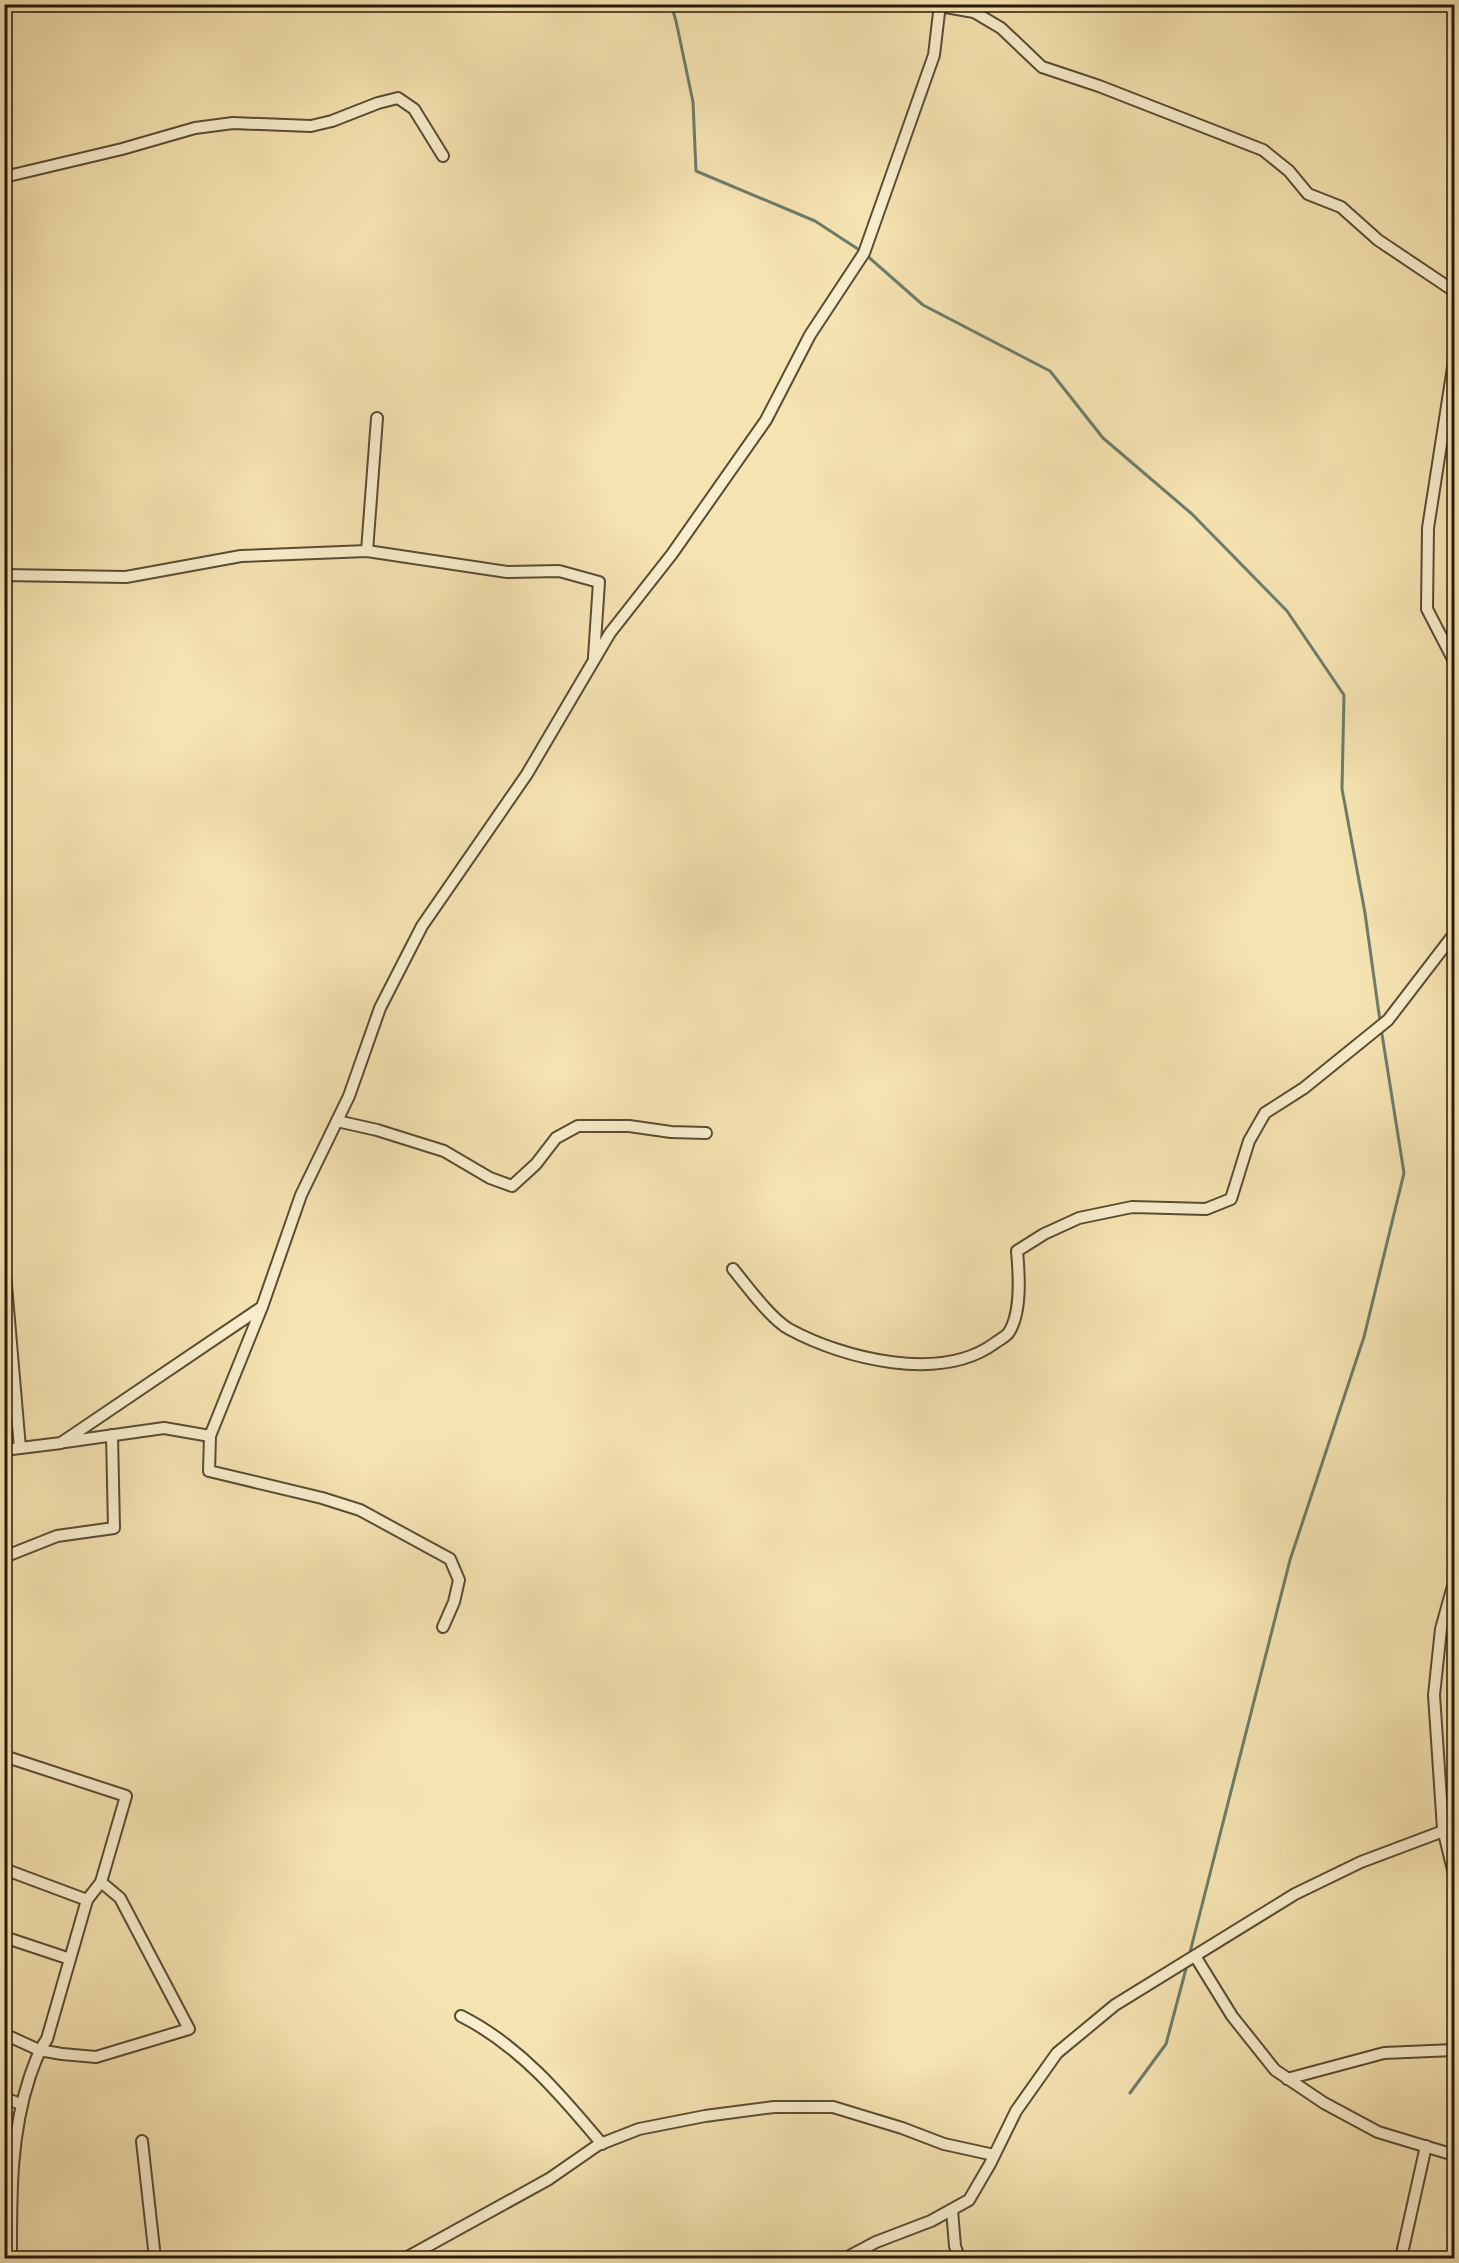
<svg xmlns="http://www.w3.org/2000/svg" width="1459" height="2263" viewBox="0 0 1459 2263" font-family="'Gentium Book Plus',serif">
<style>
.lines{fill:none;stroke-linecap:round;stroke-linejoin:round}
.stream{stroke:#6d7c6a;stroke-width:3}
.street-casing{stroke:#5a4c33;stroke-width:14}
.street{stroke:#f8edcc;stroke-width:10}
</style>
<rect width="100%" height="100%" fill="#f5e3b1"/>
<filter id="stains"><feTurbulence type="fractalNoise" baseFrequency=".00333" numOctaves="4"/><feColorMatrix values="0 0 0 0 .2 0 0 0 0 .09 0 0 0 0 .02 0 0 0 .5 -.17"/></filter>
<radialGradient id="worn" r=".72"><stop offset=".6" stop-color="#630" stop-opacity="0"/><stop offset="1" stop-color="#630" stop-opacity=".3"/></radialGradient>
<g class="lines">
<g class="stream">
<path d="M671,4L676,21L693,102L696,171L815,221L864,253L923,305L1050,371L1103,438L1192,514L1287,611L1344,695L1342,789L1365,913L1380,1021"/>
<path d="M1189,1956L1290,1560L1364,1337L1404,1173L1381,1028"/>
<path d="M1130,2093L1166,2044L1187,1965"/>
</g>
<g class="street-casing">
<g id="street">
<path d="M940,6L974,12L1001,28L1042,67L1099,86L1263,150L1289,171L1308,194L1341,207L1378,240L1454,291"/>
<path d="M4,177L122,149L195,128L233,123L311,126L332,121L378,103L398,98L414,109L443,156"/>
<path d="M1454,361L1428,528L1427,609L1454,661"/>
<path d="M367,551L377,418"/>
<path d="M4,575L126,577L241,556L367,551L507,572L559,571L599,582L594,657"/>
<path d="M337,1121L377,1130L444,1151L490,1178L512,1186L536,1164L556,1138L578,1126H629L671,1132L706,1133"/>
<path d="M4,1262L20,1448"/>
<path d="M733,1269C747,1286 771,1319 789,1329C844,1359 941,1383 995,1343C999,1340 1007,1336 1009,1332C1022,1312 1019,1273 1017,1251L1044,1234L1079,1218L1132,1207L1206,1209L1231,1199L1249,1141L1265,1113L1304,1088L1388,1020L1454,934"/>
<path d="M262,1307L210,1436L209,1471L322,1498L360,1510L450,1559L459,1580L454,1602L443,1627"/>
<path d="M65,1442L164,1428L210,1436"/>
<path d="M4,1450L61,1443L262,1307L301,1195L349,1096L380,1008L422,926L527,774L610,633L672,554L766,420L810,335L864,253L934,55L940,4"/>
<path d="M4,1557L57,1536L114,1528L112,1435"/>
<path d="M1454,1582L1441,1629L1434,1695L1443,1829L1454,1874"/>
<path d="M4,1756L126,1796L101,1882L87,1900L47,2039C38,2051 35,2063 30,2076C10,2136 11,2197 11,2258"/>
<path d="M4,1869L87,1900"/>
<path d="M4,1937L70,1959"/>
<path d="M1195,1956L1232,2016L1275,2070L1324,2103L1378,2132L1454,2155"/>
<path d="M461,2016C519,2045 561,2095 602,2144"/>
<path d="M4,2034L39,2050L62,2054L96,2057L189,2029L120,1898L101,1882"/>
<path d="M1287,2079L1384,2053L1454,2050"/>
<path d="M4,2098L21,2104"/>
<path d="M142,2141L155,2258"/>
<path d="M952,2210L955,2246L959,2258"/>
<path d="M406,2258L549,2179L598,2145L639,2129L705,2116L774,2107H833L902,2128L944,2144L994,2155"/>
<path d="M846,2258L876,2242L931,2221L969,2200L990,2164L1016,2111L1057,2053L1115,2005L1295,1894L1361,1862L1454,1827"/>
<path d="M1401,2258L1426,2146"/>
</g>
</g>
<use href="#street" class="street"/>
</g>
<rect width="1459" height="2263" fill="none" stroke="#f5e3b1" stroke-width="24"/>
<rect x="6" y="6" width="1447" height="2251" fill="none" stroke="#261909" stroke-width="3"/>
<rect x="12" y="12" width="1435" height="2239" fill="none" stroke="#261909" stroke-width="1.5"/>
<rect width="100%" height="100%" filter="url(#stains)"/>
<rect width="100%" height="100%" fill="url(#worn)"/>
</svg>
